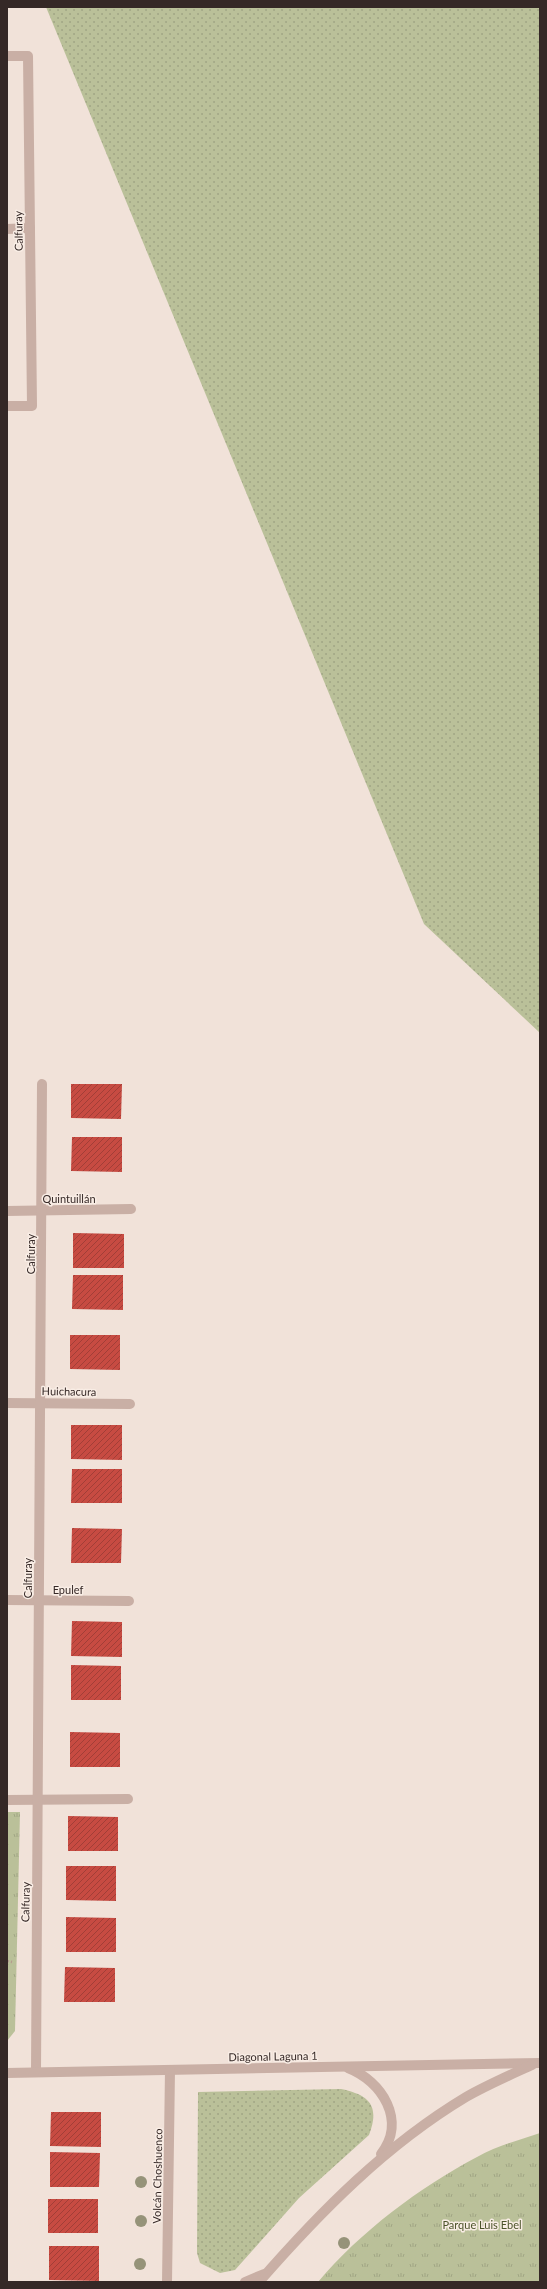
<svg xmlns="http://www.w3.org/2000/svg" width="547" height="2289" viewBox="0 0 547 2289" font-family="Lato,sans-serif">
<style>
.grass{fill:url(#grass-dots)}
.park{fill:url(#park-tufts)}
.building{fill:url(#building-hatch)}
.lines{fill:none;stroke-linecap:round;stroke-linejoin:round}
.path{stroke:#b5998f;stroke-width:2.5;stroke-dasharray:2 2;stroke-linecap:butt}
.minor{stroke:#c9afa5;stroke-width:10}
.tree{fill:#969379}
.labels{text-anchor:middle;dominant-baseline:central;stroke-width:3;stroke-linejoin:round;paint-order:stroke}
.street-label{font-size:11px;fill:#352826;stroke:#f9ede5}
.park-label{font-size:11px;fill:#4c532a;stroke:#f9ede5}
</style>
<defs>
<pattern id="grass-dots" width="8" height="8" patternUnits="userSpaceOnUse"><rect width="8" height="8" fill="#bac099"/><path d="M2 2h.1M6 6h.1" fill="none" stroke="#a0a584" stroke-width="1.8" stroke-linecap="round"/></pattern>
<pattern id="park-tufts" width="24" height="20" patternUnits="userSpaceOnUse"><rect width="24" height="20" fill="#bac099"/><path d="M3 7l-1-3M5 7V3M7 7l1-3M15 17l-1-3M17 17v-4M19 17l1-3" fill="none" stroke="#a0a584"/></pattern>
<pattern id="building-hatch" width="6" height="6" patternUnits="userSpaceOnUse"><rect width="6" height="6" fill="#c74b42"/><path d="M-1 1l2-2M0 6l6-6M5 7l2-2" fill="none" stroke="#a23e37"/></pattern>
</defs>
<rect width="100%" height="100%" fill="#f1e2d9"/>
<g class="grass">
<path d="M46,7H540V1033L424,924Z"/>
<path d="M341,2089C370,2095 380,2106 369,2135L299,2198L235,2270L220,2273L200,2263L197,2253L198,2092Z"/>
</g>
<g class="park">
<path d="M7,1812H20L15,2031L7,2041Z"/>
<path d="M540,2133V2282H318C360,2232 420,2187 477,2157C497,2146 519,2140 540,2133Z"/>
</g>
<g class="building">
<path d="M71,1084H122L121,1119L71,1118Z"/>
<path d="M72,1137H122V1172L71,1171Z"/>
<path d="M73,1233L124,1234V1268H73Z"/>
<path d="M73,1275H123V1310L72,1309Z"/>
<path d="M70,1335H120V1370L70,1369Z"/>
<path d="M71,1425H122V1460L71,1459Z"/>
<path d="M72,1469H122V1503H71Z"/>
<path d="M72,1528L122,1529L121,1563H71Z"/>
<path d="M72,1621L122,1622V1657L71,1656Z"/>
<path d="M71,1665L121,1666V1700H71Z"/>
<path d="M70,1732L120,1733V1767H70Z"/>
<path d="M68,1816L118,1817V1851H68Z"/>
<path d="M66,1866H116V1901L66,1900Z"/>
<path d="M66,1917L116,1918V1952H66Z"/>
<path d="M65,1967L115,1968V2002H64Z"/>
<path d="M51,2112H101V2147L50,2146Z"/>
<path d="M50,2152L100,2153L99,2187H50Z"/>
<rect x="48" y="2199" width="50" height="34"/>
<path d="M49,2246H99V2281L49,2280Z"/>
</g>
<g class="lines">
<path class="path" d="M7,1961L12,1962"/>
<g class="minor">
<path d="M7,56H28L32,406H7"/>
<path d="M7,229L30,228"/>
<path d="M7,1211L131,1209"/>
<path d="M7,1403L130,1404"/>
<path d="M7,1600L129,1601"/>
<path d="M7,1800L128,1799"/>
<path d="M348,2068C382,2081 407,2121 381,2154"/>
<path d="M36,2072L42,1084"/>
<path d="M7,2073L540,2063"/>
<path d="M167,2282L170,2070"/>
<path d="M245,2282L264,2274"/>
<path d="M259,2282C320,2212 386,2145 466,2097C487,2085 510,2075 532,2065"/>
</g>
</g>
<g class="tree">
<circle cx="141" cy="2182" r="6"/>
<circle cx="141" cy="2221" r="6"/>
<circle cx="344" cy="2243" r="6"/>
<circle cx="140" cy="2264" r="6"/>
</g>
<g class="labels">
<g class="street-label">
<text transform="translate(18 231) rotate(-91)">Calfuray</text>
<text x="69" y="1198">Quintuillán</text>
<text transform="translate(30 1254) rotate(-90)">Calfuray</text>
<text transform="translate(69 1391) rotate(1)">Huichacura</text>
<text transform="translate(27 1578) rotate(-90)">Calfuray</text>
<text x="68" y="1589">Epulef</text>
<text transform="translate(25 1902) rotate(-89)">Calfuray</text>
<text transform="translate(273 2056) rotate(-1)">Diagonal Laguna 1</text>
<text transform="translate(157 2176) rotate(-89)">Volcán Choshuenco</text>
</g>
<g class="park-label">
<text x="482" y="2224">Parque Luis Ebel</text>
</g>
</g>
<rect width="547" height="2289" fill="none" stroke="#352826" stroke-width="16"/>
</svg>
